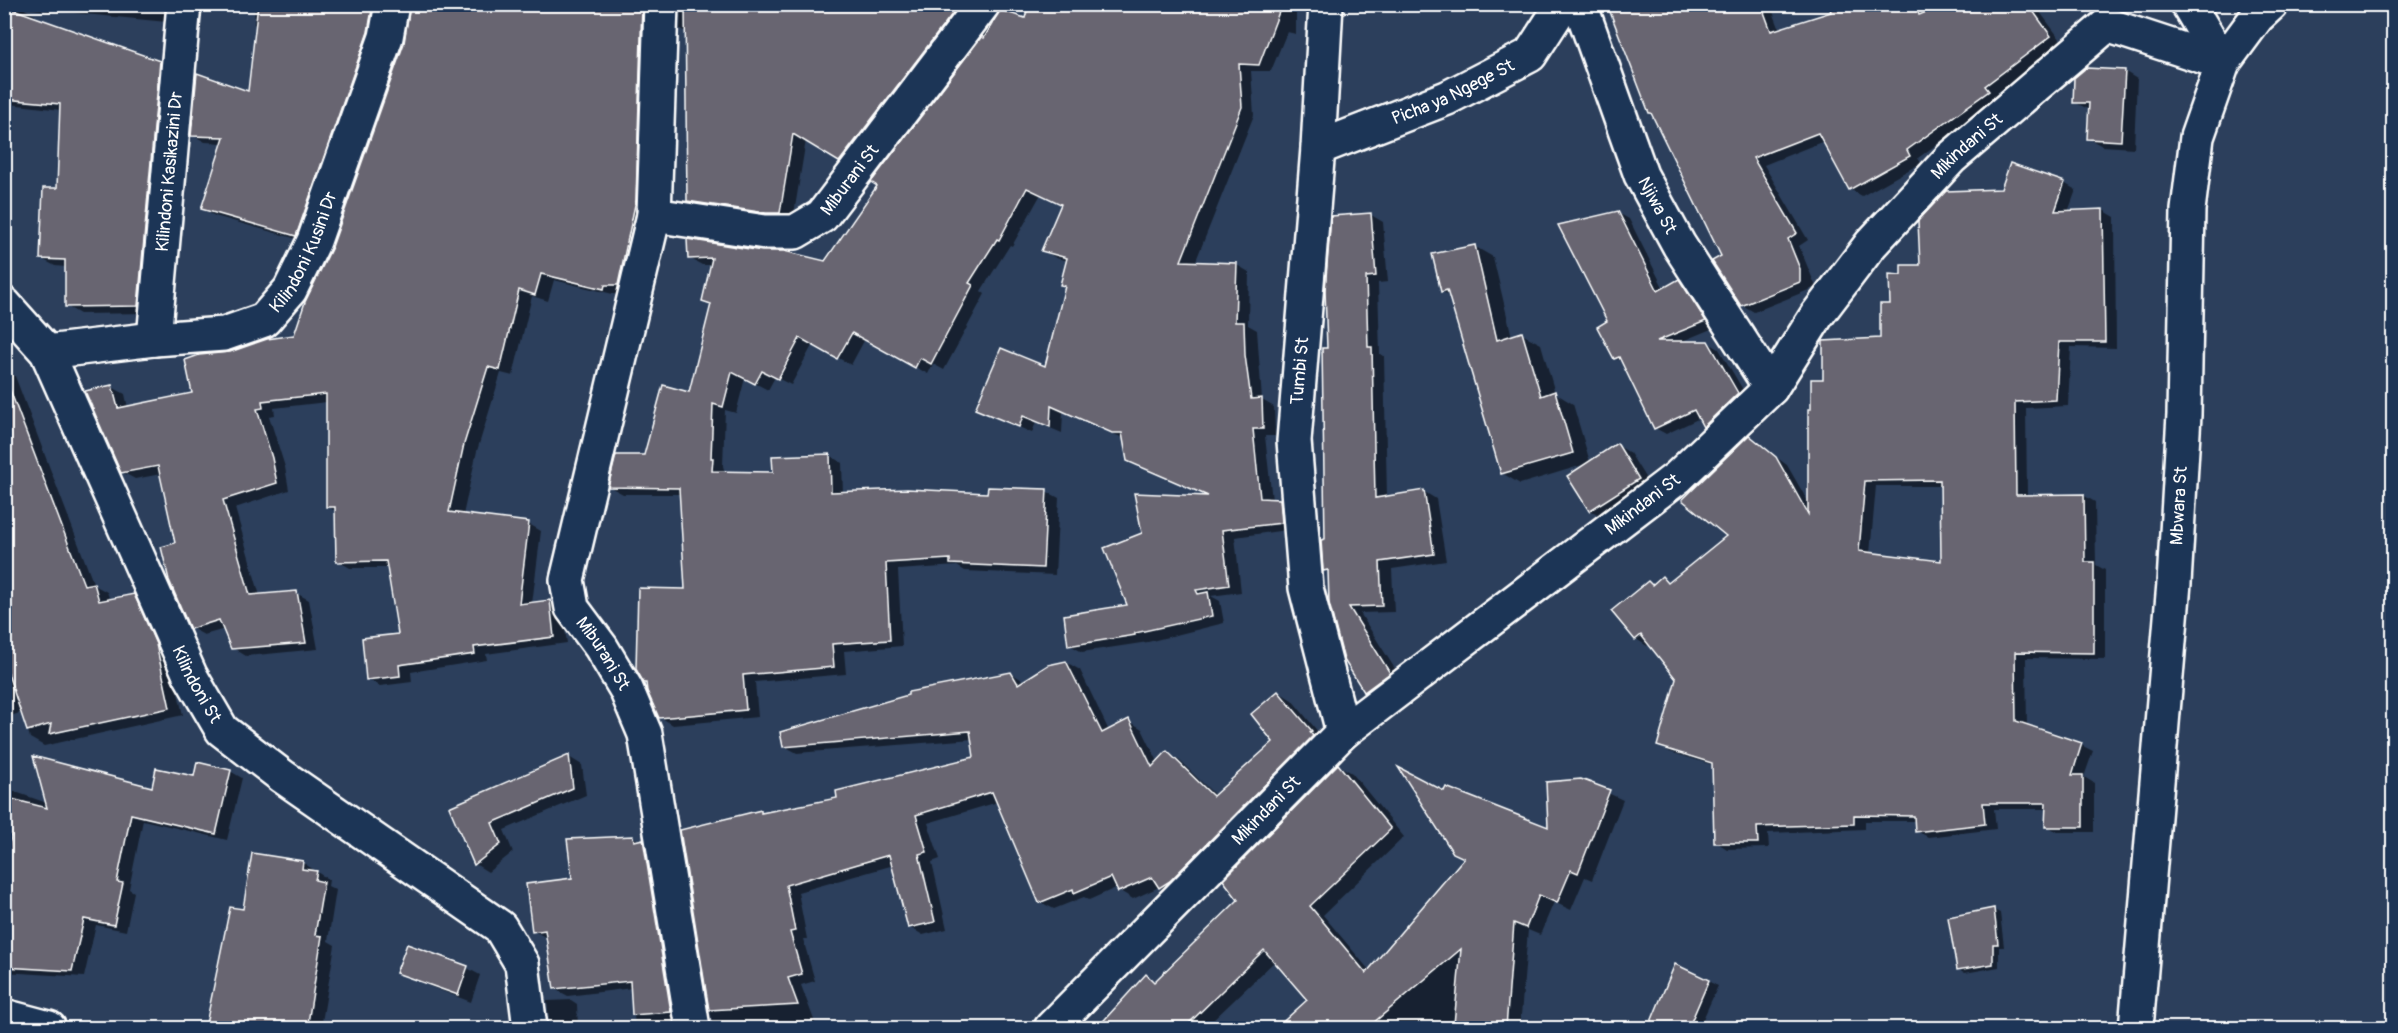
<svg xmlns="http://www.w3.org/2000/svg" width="2398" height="1033" viewBox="0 0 2398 1033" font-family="Pangolin,sans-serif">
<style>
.shadow{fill:#0007;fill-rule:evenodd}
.building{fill:#676571;stroke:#fff;stroke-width:1.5;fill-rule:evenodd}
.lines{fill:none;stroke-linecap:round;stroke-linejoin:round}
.street-casing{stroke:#fff;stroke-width:38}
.street{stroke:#1d3557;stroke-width:33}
.labels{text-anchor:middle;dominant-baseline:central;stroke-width:4.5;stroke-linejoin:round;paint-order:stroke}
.street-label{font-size:18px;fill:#fff;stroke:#1d3557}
</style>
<rect width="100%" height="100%" fill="#2c3f5c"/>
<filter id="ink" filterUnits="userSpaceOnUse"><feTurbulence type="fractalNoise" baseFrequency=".0167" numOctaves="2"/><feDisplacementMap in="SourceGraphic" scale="12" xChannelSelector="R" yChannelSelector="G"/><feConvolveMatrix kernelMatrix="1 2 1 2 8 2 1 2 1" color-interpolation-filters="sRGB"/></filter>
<g filter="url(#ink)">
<g class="shadow">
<path d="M14,4H180L177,23L23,8L35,15V18L159,62L173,70L151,313L80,314L66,306V267L55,266L42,259L58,190L61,110L9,104L4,150V8L19,7Z"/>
<path d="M255,4H388L308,242L215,216L202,209L223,143L205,142L193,135L249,94L257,26L254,24Z"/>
<path d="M412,4H657L648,208L631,292L618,291L617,295L554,280L548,301L532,296L513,376L501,373L477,451L463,515L529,524L541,531L532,604L550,602L562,609L567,643L486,654L487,660L411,672L412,682L380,686L368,679L399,635L389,568H350L338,561L337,512L327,506V402L274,408L275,415L269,416L285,467L289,490L235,508L260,596L296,593L309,600L318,649L246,656L233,648L225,629L204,635L191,628L177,545L161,474L135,479L122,472L112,387L125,394L128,408L194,395L230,353L295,337L333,248L405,44Z"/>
<path d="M681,4H957L839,160L806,140L793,220L701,208L688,200L686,32L680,29Z"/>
<path d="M961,4H973L853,168L841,162Z"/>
<path d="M1030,4H1296V34L1287,32L1271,71H1251L1254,115L1195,263L1237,265L1249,272L1248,325L1257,330L1262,400L1274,407L1275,436H1265L1272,500L1279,501L1292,508L1294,529L1235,537L1241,592L1211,596L1220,601L1224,623L1148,642L1082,652L1070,645L1129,606L1144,534L1210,497L1129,460L1123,438L1063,412L1062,433L1036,422L1032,433L977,408L1046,368L1067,287L1062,284L1068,261L1056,258L1043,250L1062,204L1041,194L1012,246L1010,245L981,291L985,294L944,370L933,364L928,374L865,339L851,365L813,344L791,385L775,377L768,390L745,378L736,413L725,410L723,466L725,473L774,474L829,455L842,463L843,493L989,494L1046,491L1059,498L1055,575L965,571L957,566L898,570L902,646L844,651L846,674L755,682L758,717L673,725L660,717L686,590L681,494H623L610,487L645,457L690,394L712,306L704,301L712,265H702L689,258V241L825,262L879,185L873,182L1001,11L1026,20Z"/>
<path d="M1609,4H1770L1780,30L1833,13L1830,4H1924L1927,13L1993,4H2034L2063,43L1997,93L2000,98L1918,158L1921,163L1862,196L1850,189L1824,141L1764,165L1808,240L1799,246L1816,287L1754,312L1742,305L1723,257L1653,114L1650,112Z"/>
<path d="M2124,71L2137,79L2134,148L2102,146L2088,138L2090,110L2074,102Z"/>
<path d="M2064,183L2076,190L2068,212L2103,210L2115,217L2116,348L2071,347L2068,406L2026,408L2027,496L2083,495L2095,502L2096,565L2105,570V659L2026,658L2027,726L2081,745L2093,751L2084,777L2094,783V832H2058L2047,826V809H1994L1996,829L1928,837L1917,831L1916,821H1865V829L1768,833L1769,848L1727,849L1716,842L1713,765L1670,752L1659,745L1678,679L1650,644L1647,646L1636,639L1648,583L1654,586L1662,578L1670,583L1728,536L1749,437L1787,465L1810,505L1813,411L1825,380L1882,340L1903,276L1921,267L2002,190ZM1876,486H1941L1943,563L1870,554Z"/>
<path d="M1618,213L1629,219L1664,289L1679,281L1690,287L1716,327L1680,342H1707L1719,349L1749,400L1715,432L1704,426L1700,418L1666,434L1655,428L1624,363L1615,358L1609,322Z"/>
<path d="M1371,215L1383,222L1388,282L1378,283L1380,354L1384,356L1387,497L1423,491L1436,499L1446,561L1392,569L1394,612L1360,613L1402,680L1378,698L1365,691L1345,660L1330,572L1325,570L1329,350Z"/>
<path d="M1474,246L1493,257L1512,337L1522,334L1541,344L1555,393L1573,404L1590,462L1617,445L1630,453L1651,487L1603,517L1590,510L1586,464L1520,484L1502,473L1450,296L1442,291Z"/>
<path d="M4,370L15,376L94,585L107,592L110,600L133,596L147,604L169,653L183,715L44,746L30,738L23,712L4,718Z"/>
<path d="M1066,662L1080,670L1109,731L1129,721L1142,729L1158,762L1167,753L1180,761L1216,796L1275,742L1279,692L1292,700L1324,739L1173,895L1159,887L1133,899L1120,891L1118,887L1089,900L1084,897L1054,909L1040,902L998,802L928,823L940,859L932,862L947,929L923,935L909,927L894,865L798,892L807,939H803L815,981L801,985L817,1028H713L681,831L760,811L765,814L839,799L976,758L973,739L797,753L784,746L1011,673L1024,681Z"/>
<path d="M569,757L582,765L586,795L504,830L513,852L488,872L475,864L451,808Z"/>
<path d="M1338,765L1352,773L1404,837L1323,915L1370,971L1466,858L1445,793L1550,829L1580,780L1623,800L1592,880L1585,877L1571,910L1554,902L1540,935L1528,930L1520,1028H1297L1309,1000L1275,961L1206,1027L1207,1028H1099L1147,976L1156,982L1240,901Z"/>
<path d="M230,771L242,778L227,840L143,820L129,889L134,892L126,931L96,925L84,977L4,972V788L47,803L153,789Z"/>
<path d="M633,837L655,848L681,1022L672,1028H635L632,988L568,996L555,989L547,938L534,931L573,879Z"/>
<path d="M302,862L329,880L328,886L336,890L328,941L335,945L321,1028H207L245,911Z"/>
<path d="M1994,910L2000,913L2004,947H1999V967L1965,973L1959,969Z"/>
<path d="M467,968L480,975L471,1002L429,986L415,978Z"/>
<path d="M1708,981L1718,986L1699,1028H1649Z"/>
<path d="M571,1000L577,1004L578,1028H550L547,1001Z"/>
</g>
<g class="building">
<path d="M258,4H373L368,32L296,236L201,209L224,137L191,136L197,73L248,91Z"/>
<path d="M410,4H642L636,200L618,285H605L604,289L541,274L535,295L519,290L500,370L488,367L464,444L449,512L529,522L519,604L550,600L554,637L474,647L475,654L399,665L400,676L366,680L362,638L398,634L386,561L336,562L335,507H326V394L262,401L263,408L257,409L272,458L277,483L223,500L250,595L297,591L306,643L231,649L219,620L190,629L169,580L161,547L175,543L158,466L121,473L85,391L112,385L118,408L192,393L185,360L199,355L230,352L267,339L294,335L305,302L332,247L404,43Z"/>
<path d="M685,4H952L956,9L839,162L793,134L780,213H766L687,201Z"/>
<path d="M1029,4H1282L1259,65L1239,64L1242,107L1181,261L1237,263L1235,322H1244L1245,355L1251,399L1262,398L1263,429H1253L1260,498L1280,499L1282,523L1222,530L1229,585L1196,590L1198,594L1208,592L1212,616L1135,633V635L1068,646L1064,615L1127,605L1104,548L1142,533L1134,493L1208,496L1127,461L1122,433H1112L1051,406L1050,427L1023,416L1019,427L975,409L1001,348L1045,366L1065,286L1060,285L1067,258L1041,251L1061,204L1027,188L999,240L997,239L969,283L973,285L931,364L920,358L915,368L852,333L837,359L800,338L778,379L762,371L755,384L732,372L723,407L713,404L711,458H713L712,471L773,472L772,456L830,454L831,492L907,489L987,493L988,487L1047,489L1043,568L950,564V559L886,563L890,640L832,644L834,667L743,675L746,710L659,718L647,691L646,683H644L636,669L638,588L685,589L679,488L608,487L616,455H644L663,385L689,392L711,304L702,301L712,258L688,259L687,239L762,251H784L825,261L877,186L871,182L982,36L984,38L1000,10L1025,18Z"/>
<path d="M1607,4H1761L1771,31L1831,12L1829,4H1915L1919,15L1946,4H2028L2051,36L1985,86L1989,91L1907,150L1910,156L1849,190L1818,133L1753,158L1797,233L1788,239L1800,269V282L1741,306L1712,261L1721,256L1651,113H1649Z"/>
<path d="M4,6L160,61L138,306L65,307V260L40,259L43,188H57L60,104L4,99Z"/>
<path d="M2086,68L2125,70L2121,141L2087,139L2089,103H2073L2074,78Z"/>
<path d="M2010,163L2065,182L2055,211L2103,209L2105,342H2059L2056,400L2015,402L2016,495L2084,494L2085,562H2094V653L2015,652L2016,721L2082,743L2072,775H2083V827H2045L2046,803H1983L1985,824L1915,832L1914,816L1854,815V824L1757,827L1758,843H1714L1712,763L1657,746L1676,679L1641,635L1635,640L1611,611L1648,581L1652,585L1662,576L1668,583L1726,536L1682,500L1749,435L1776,457L1808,514V409H1811V379H1823V341L1880,338V304H1890L1889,274L1901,275V265H1920L1918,221L1946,191L2001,189ZM1940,480L1941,561L1859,551L1865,481Z"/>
<path d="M1618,211L1658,291L1679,279L1706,321L1657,341H1708L1738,393L1703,427L1694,410L1654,429L1619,357L1614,359L1597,327L1607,321L1558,225Z"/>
<path d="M1371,213L1376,276L1366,277L1368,347H1372L1375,498L1424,490L1434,554L1380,562L1382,606L1349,607L1390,673L1364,692L1344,660L1329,603L1328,570L1323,571L1321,540L1325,539L1322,348H1327L1325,290L1331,216Z"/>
<path d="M1475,245L1497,340L1522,332L1541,396L1555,391L1573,453L1501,474L1447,290L1441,292L1432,254Z"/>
<path d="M4,382H7L84,585L94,583L99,601L134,594L156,644L170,708L49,734L51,724L27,731L4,662Z"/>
<path d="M1617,443L1639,479L1589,511L1567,476Z"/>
<path d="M1066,661L1102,733L1129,719L1152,767L1167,751L1213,796L1273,742L1251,714L1278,691L1312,731L1310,732L1313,736L1170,881L1159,888L1152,877L1118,892L1111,877L1074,893L1073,889L1039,903L992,792L916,815L927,852L919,854L935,922L908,928L889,855L786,885L795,931L790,932L802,974L788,978L798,1005L709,1010L680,830L761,810V813L837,798L836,791L974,757L970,731L783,747L780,732L908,695V692L1011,672L1018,684L1048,665Z"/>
<path d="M569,755L573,788L492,823L501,844L474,865L449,807Z"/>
<path d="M33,756L152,787L156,768L194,776L197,762L231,770L216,834L131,814L117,882L123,883L114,925L84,919L72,971L4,967V862L11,836L4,834V797L47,808Z"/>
<path d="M1338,764L1391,829L1310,906L1366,973L1464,858L1453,853L1398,767L1444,791L1446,787L1548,827L1546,782L1581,779L1610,790L1578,873L1571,870L1557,903L1539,895L1526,928L1514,923L1506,1028L1454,1024L1461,949L1366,1029H1275L1307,1000L1264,950L1183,1029H1096L1146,974L1154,982L1238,900L1223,880Z"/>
<path d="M633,836L634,841L643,839L671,1012L632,1015L630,981L554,989L545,930L532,932L526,884L572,878L567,839Z"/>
<path d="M252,853L303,861L302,869L317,871L315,880L324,882L315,935L322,936L307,1029H205L230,907L243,909Z"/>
<path d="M1994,908L1998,944H1993V964L1957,970L1948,917Z"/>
<path d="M407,944L468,966L458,995L396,973Z"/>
<path d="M1675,964L1709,980L1688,1029H1648Z"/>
</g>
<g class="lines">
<g class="street-casing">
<g id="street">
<path id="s1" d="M661,4L654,215L567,580L572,608L601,647L626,689L645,734L693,1028"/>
<path d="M1326,4L1318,148L1294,441L1306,588L1343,732"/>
<path id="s2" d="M1580,4L1641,175L1679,245L1771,388"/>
<path d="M2188,4L2223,63"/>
<path id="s3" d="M1318,148L1447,98L1530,55L1563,4"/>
<path id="s4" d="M654,215L765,232H795L822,216L983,4"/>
<path id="s5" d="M4,304L47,352L190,675L222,730L282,776L500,927L522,964L530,1028"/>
<path id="s6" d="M154,339L184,4"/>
<path id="s7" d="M47,352L154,339L224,334L264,320L290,290L314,241L386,37L392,4"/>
<path d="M4,1016L49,1028"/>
<path id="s8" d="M1051,1028L1343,732L1678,477L1771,388L1817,315L1871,244L1951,158L2107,25L2223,63"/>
<path id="s9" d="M2136,1028L2174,583L2184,415L2188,210L2197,137L2223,63L2257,17L2271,4"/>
</g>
</g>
<use href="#street" class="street"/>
</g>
</g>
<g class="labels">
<g class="street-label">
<text stroke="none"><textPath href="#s3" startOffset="146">Picha ya Ngege St</textPath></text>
<text stroke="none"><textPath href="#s8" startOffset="1278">Mikindani St</textPath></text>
<text stroke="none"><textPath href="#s6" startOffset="168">Kilindoni Kasikazini Dr</textPath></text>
<text stroke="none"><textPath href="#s4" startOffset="219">Miburani St</textPath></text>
<text stroke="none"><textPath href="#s2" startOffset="216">Njiwa St</textPath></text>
<text stroke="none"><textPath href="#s7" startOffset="300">Kilindoni Kusini Dr</textPath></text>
<text transform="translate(1300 371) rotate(-85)">Tumbi St</text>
<text stroke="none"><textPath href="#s8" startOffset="792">Mikindani St</textPath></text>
<text stroke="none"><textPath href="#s9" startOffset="524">Mbwara St</textPath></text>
<text stroke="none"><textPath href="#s1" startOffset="670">Miburani St</textPath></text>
<text stroke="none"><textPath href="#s5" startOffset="429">Kilindoni St</textPath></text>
<text stroke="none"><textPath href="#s8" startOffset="306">Mikindani St</textPath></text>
</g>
</g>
<rect width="2398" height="1033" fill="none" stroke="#1d3557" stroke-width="24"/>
<rect x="12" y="12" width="2374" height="1009" fill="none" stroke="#fff" stroke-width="2" filter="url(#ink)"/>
</svg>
